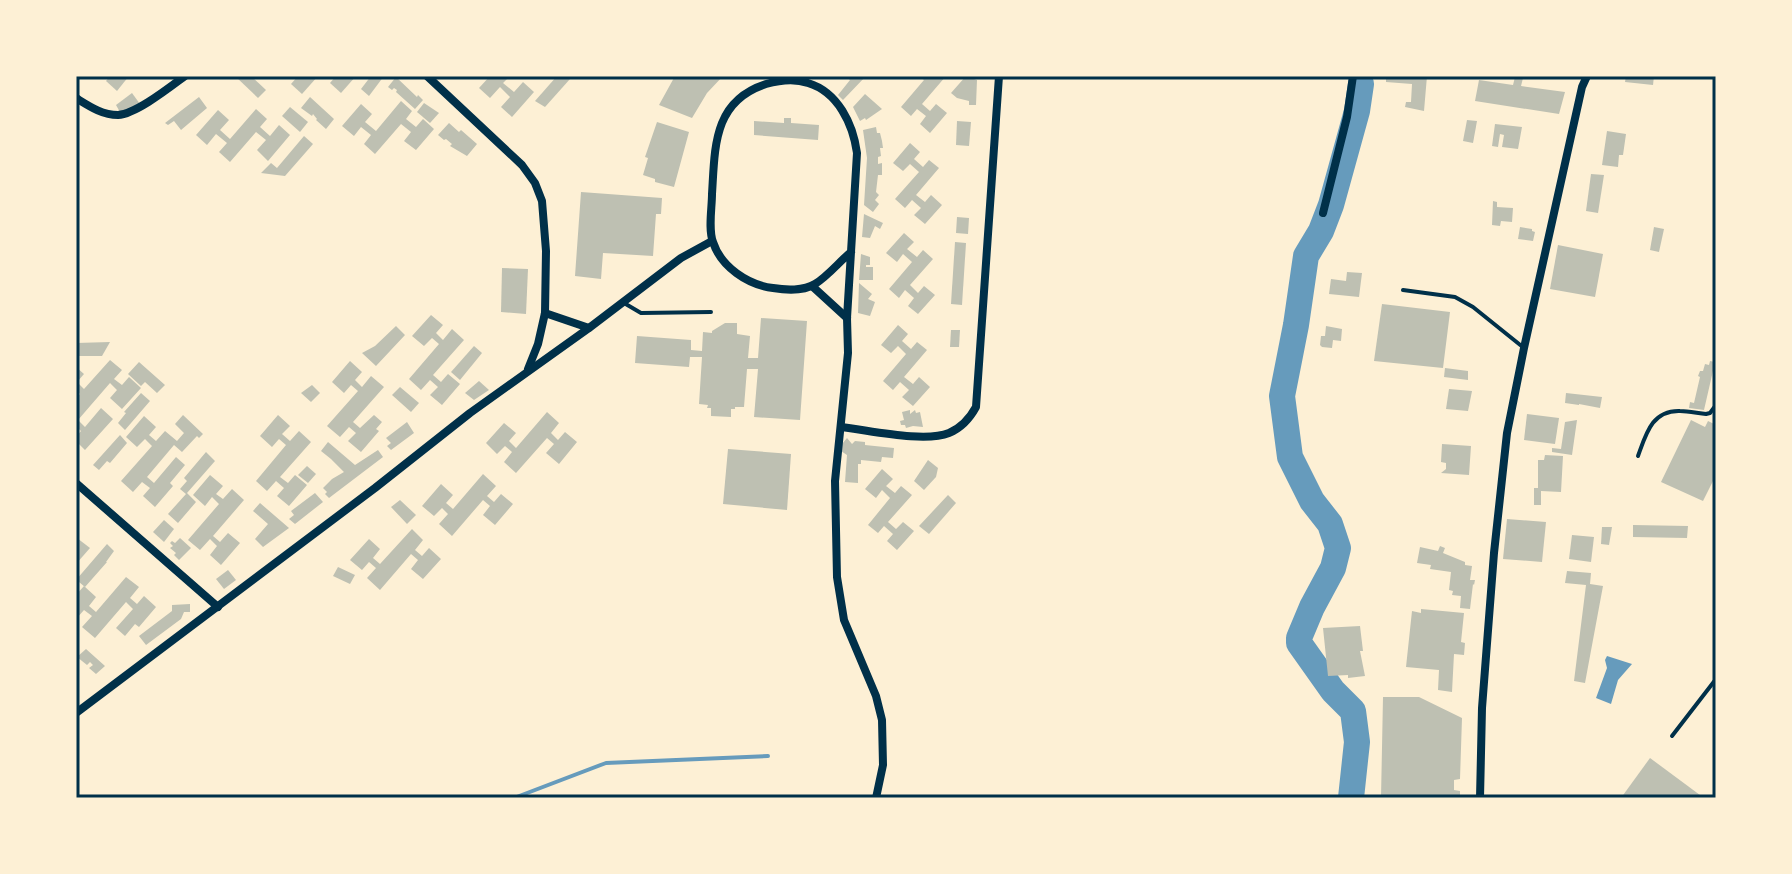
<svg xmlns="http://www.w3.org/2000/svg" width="1792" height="874" viewBox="0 0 1792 874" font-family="Inter,sans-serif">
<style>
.water{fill:#669bbc}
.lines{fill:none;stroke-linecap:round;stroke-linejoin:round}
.stream{stroke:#669bbc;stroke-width:4}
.river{stroke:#669bbc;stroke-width:26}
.building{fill:#bec0b2}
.service{stroke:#003049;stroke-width:4}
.minor{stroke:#003049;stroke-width:8}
.neatline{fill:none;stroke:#003049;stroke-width:3}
</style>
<rect width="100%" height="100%" fill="#fdf0d5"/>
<path class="water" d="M1607,656L1632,664L1618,680L1611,704L1596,698L1607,668L1605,660Z"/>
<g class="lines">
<path class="stream" d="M514,798L606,763L768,756"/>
<path class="river" d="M1351,798L1357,742L1353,711L1333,691L1299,643V638L1312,607L1333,568L1338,548L1330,524L1312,501L1290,457L1282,396L1296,325L1306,256L1321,231L1331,205L1357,111L1361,84"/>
</g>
<g class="building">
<path d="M110,76H129L117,91L106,81Z"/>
<path d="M235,76H251L266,90L258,98Z"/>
<path d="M298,76H318L302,94L291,84Z"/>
<path d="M336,76H356L341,93L330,83Z"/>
<path d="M371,76L373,78L375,76H384L369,96L361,89Z"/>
<path d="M490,76H510L503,83L514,92L523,82L534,92L512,117L501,107L510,97L500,87L490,98L479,88Z"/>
<path d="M557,76H563L570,79L545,107L535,101Z"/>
<path d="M675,76H723L707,93L692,118L659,105Z"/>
<path d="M845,76H866L843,100L838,95L850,80Z"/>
<path d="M919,76H946L922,104L930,111L936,104L947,113L930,133L920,124L926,116L917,109L911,116L901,107L924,80Z"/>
<path d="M966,76H977L974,79L977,80L976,105H969V101L957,98L951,93Z"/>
<path d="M1386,76H1427L1424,111L1405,107L1406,102H1411L1412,84L1386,82Z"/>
<path d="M1626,76H1654L1653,85L1625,82Z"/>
<path d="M396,77L417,97L418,95L423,100L415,109L396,92L397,90L394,88L392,90L388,87Z"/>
<path d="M1515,77L1523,78L1521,86L1565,92L1559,114L1475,101L1479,80L1513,85Z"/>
<path d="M132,93L140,104L121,114L116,105Z"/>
<path d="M865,94L882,109L866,120L865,118L860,121L853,107Z"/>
<path d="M199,97L207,108L181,130L174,121L168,125L165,123Z"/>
<path d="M310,97L334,119L326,129L316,120L317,119L313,114L312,116L301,108Z"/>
<path d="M401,101L412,111L406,119L416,127L423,119L434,129L416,150L404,141L411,132L401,124L375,154L364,144L371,135L361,127L354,136L342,126L361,104L372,114L365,122L376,131Z"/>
<path d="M424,103L439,113L430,123L417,112Z"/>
<path d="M290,107L308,122L300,132L282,116Z"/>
<path d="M256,109L267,119L260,127L270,136L279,125L290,135L268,161L257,150L266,140L256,132L230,162L219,152L227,143L216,134L207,145L196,135L218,110L229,120L220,130L230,139Z"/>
<path d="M784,118H791V123L819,125L818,140L754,135V121L784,123Z"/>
<path d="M1467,120L1477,121L1473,143L1463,141Z"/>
<path d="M957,121L971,122L969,146L956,145Z"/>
<path d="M657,122L689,132L674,187L655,182V179L643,175L648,158L645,157Z"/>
<path d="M449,123L459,132L461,130L477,144L467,156L450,146L452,144L446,139L444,140L438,135Z"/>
<path d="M1495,124L1522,127L1518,149L1502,147L1504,135L1500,134L1498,147L1492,146Z"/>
<path d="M876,127L877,133H880L882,141L883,148H880L881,156L878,157V164L882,163V175H878L876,192L879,195L875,200L879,204L873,212L864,205L867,158L863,130Z"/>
<path d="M1607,131L1626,134L1623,155H1619L1618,167L1602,165Z"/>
<path d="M304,136L313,144L285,176L261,173L271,163L277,168Z"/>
<path d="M910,143L920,152L914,159L923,167L929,160L939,168L916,195L925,202L931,195L942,205L925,224L914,215L921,208L912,200L905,208L895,199L919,172L910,164L903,171L893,163Z"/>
<path d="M1591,174L1604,175L1598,213L1586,211Z"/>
<path d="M581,192L662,198L661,214H656L653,256L603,253L601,279L575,276Z"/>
<path d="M1493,201L1497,202V207L1513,208L1512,222L1501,221L1500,226L1492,225Z"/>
<path d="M864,214L883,223L880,229L875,226L870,238L862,237Z"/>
<path d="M957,217L969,218L968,234L956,233Z"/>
<path d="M1520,227L1532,229V231L1535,232L1533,241L1518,239Z"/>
<path d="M1654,227L1664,229L1659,252L1650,250Z"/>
<path d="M904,233L914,242L907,249L917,257L923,250L933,259L910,285L918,293L924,286L935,295L918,314L908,306L914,298L905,290L899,298L889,289L912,262L903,254L897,262L886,253Z"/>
<path d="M955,242L966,243L962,305L951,304Z"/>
<path d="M1558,245L1603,254L1595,297L1550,289Z"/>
<path d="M861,254L870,257V265H866V267H873V280H859Z"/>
<path d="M502,268L528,269L526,314L501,312Z"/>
<path d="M1347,272L1362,273L1359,297L1329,294L1331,279L1346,281Z"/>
<path d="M859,283L872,294L868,299L875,302L870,316L858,313Z"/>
<path d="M1382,304L1450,312L1443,368L1374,361Z"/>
<path d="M431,315L443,325L436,333L443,340L452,329L464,340L433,375L441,382L448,374L460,384L442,405L430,395L438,387L430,380L421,390L409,379L439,344L432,338L424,346L412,336Z"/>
<path d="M761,318L807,321L800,420L754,417L758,369H747L744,407H735V409H731V417L711,416V408H707L708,405L699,404L702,357H690L689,367L635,363L637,336L691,340V350L702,351L703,332L712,333V331L725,323H737V334L750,336L748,358H758Z"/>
<path d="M898,325L908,334L902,341L911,349L917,342L927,350L904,377L913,384L919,377L930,387L913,406L902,397L909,390L900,382L893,390L883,381L906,354L898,346L891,353L881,345Z"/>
<path d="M396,326L405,335L376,366L362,353L375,346Z"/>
<path d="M1326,326L1342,329L1341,341L1333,340L1332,348L1322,347L1320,345L1321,336H1325Z"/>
<path d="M951,330H960L959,347H950Z"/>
<path d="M110,342L102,356H76V343Z"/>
<path d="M474,346L482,353L460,380L451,372Z"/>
<path d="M110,360L122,370L114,379L122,385L129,377L141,388L122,409L110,398L117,390L110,383L78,420L85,427L101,408L113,419L85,450L76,441V437L81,431L76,426V398L80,394L76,390V367L84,374L77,382L84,389Z"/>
<path d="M350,361L362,372L355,380L362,387L371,376L384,387L353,422L360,428L374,415L382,422L376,429L379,431L361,452L348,441L356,433L349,427L340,437L327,426L358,391L351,385L344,393L332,382Z"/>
<path d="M1710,361L1715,362L1704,410L1689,408L1690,402L1694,403L1700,377L1698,376L1700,371H1703L1705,364L1709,365Z"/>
<path d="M139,362L165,385L157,393L145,382L141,386L128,374Z"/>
<path d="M1445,368L1468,371V380L1444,377Z"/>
<path d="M479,381L489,390L474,400L465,393Z"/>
<path d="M312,385L320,393L311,402L301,393Z"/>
<path d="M400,387L419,403L411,412L392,395Z"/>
<path d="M1449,389L1472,391L1468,411L1446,409Z"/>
<path d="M141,393L150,401L125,430L118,423L126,413L124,412Z"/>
<path d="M1566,393L1602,397L1600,408L1579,404V405L1565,403Z"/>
<path d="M910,410V414L915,410L916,413L920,412L923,427L913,426L906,428L905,425H901L900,421L904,420L902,412Z"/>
<path d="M547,412L559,423L551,433L558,440L565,432L577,442L559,464L546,453L554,444L547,438L516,473L504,462L512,452L505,446L497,454L486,443L504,423L516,433L509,441L516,448Z"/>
<path d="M1527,414L1559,418L1555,444L1524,440Z"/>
<path d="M183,415L203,434L199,438L197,436L182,452L174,445L147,477L154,483L176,457L185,465L170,483L173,486L155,507L143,496L150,488L142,482L133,492L121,481L152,446L145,439L137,447L126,437L144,416L156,427L149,435L156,441L165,431L177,441L184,433L175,424Z"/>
<path d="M278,415L290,426L282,434L290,441L299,431L311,442L280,477L288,483L295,475L307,485L289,506L277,496L284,488L276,481L267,491L256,481L286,445L279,439L272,447L260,436Z"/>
<path d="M1577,420L1572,455L1552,452V448L1561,449L1565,422Z"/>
<path d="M1691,420L1705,427L1708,421L1716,425V475L1703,501L1661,482Z"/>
<path d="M407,422L414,433L391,450L387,446L391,443L386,438Z"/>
<path d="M120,435L127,443L110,463L107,461L99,470L93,465Z"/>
<path d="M847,438L852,444L855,441L865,442V445L894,448L893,458L882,457L881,462L861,460V464H858V483L845,482L847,455L838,449Z"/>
<path d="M328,442L355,465L378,450L383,457L329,498L325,494L327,492L323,488L332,479L344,472L331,459L321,451Z"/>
<path d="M1442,444L1471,446L1469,475L1441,473L1446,469V463L1441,462Z"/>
<path d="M728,449L791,454L787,510L723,504Z"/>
<path d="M206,452L215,461L187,493L196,502L178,523L168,514L186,494L180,489L187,481L184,478Z"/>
<path d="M1545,455L1563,456L1561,492L1541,491V505H1534V488H1538V460H1544Z"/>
<path d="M928,460L938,468L936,477L924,490L914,481Z"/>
<path d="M307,466L316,474L308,483L298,475Z"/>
<path d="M882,469L893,479L886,486L895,493L901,486L912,495L888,522L896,529L903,522L914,531L897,550L887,541L893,534L884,526L878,533L868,525L890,498L882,490L876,498L865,489Z"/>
<path d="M483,474L496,486L487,496L494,502L501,494L513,504L495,525L483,515L490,506L483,500L452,536L439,524L448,514L442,508L434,516L422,506L441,484L453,495L446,503L453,509Z"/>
<path d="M210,475L223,486L216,494L223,499L232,489L244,500L213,536L220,542L228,533L240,543L221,565L210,555L217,546L210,539L200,550L188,540L219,504L212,497L205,506L193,495Z"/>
<path d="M315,493L323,502L295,524L289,519L294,515L291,511Z"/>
<path d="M948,495L956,503L929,534L919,526Z"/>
<path d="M400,500L416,515L407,524L391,507Z"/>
<path d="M260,503L289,528L263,547L255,539L268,524L253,511Z"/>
<path d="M1507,519L1546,522L1542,562L1503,559Z"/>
<path d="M164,520L174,529L164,542L153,532Z"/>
<path d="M1633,525L1688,526L1687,538L1633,537Z"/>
<path d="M1602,527H1612L1609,545L1601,544Z"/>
<path d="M412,529L423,540L415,550L422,556L429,548L441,559L423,579L411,569L418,560L411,554L380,590L367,578L376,568L369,562L362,570L350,560L369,539L380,549L373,558L380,564Z"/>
<path d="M1572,535L1594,537L1591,562L1569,559Z"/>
<path d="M77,538L90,548L76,564V539Z"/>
<path d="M180,538L191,548L179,560L174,555L176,553L170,548L173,546L170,543L172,541L175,543Z"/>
<path d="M107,544L114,551L106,562H107L85,587L79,582L76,586V580Z"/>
<path d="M1440,546L1445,548L1443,553L1465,562V565L1472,566L1470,580H1475L1474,585L1473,584L1470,609L1460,608L1461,596L1452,595L1453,591L1449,590L1451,572L1430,569L1431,565L1417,563L1420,547L1438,551Z"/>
<path d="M338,567L355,575L350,584L333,576Z"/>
<path d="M228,570L236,580L224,589L216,579Z"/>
<path d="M1567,571L1591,573L1590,584L1603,586L1585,683L1574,681L1586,585L1565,583Z"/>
<path d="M126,577L139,587L130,598L137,604L144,596L156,607L139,627L135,624L125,636L116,628L133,609L126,602L95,638L82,627L92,616L84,610L76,619V595L84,586L96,597L89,606L96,612Z"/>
<path d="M190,604V612H184L181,619L146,645L139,636L172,611V605Z"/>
<path d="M1421,609L1464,613L1461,642L1465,643L1464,655L1454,654L1452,692L1438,690L1439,670L1406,667L1412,611L1421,613Z"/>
<path d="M1360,626L1363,651H1360L1365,676L1348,678V675L1328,676L1323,628Z"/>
<path d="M86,649L105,666L96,674L89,668L93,665L90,662L87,665L77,657Z"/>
<path d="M1383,697H1419L1462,718L1460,779L1454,780V790L1460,791V798H1381Z"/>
<path d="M1650,758L1704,798H1621Z"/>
</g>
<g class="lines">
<g class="service">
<path d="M1403,290L1455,297L1473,307L1524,348"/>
<path d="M624,303L641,313L711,312"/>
<path d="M1638,456C1646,434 1652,410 1680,411C1688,411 1697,413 1706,414L1710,413L1716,405"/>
<path d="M1672,736L1716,679"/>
</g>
<g class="minor">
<path d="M427,76L522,165L535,183L542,201L546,251L545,313L538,344L528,369"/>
<path d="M76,98C89,106 102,115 118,115C136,114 170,87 185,76"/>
<path d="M1323,213L1347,117L1353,76"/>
<path d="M851,252C839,262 828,276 815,284C804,291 785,290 773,288C748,285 721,267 713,242C708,229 712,208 712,194C715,147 713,101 766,84C780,80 794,78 808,83C838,92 853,124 857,153L847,318L848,353L835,481L837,577L844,620L876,696L882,720L883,765L876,798"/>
<path d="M812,286L847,318"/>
<path d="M545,313L589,328"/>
<path d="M841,427C869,430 924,443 949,433C961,428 970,418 976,407L999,76"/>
<path d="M76,483L218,607"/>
<path d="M76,713L375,488L470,413L589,328L681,258L712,241"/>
<path d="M1480,798L1482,708L1494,553L1507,433L1524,348L1582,87L1587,76"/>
</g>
</g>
<rect width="1792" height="874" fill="none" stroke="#fdf0d5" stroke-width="156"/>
<rect x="78" y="78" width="1636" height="718" class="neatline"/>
</svg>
